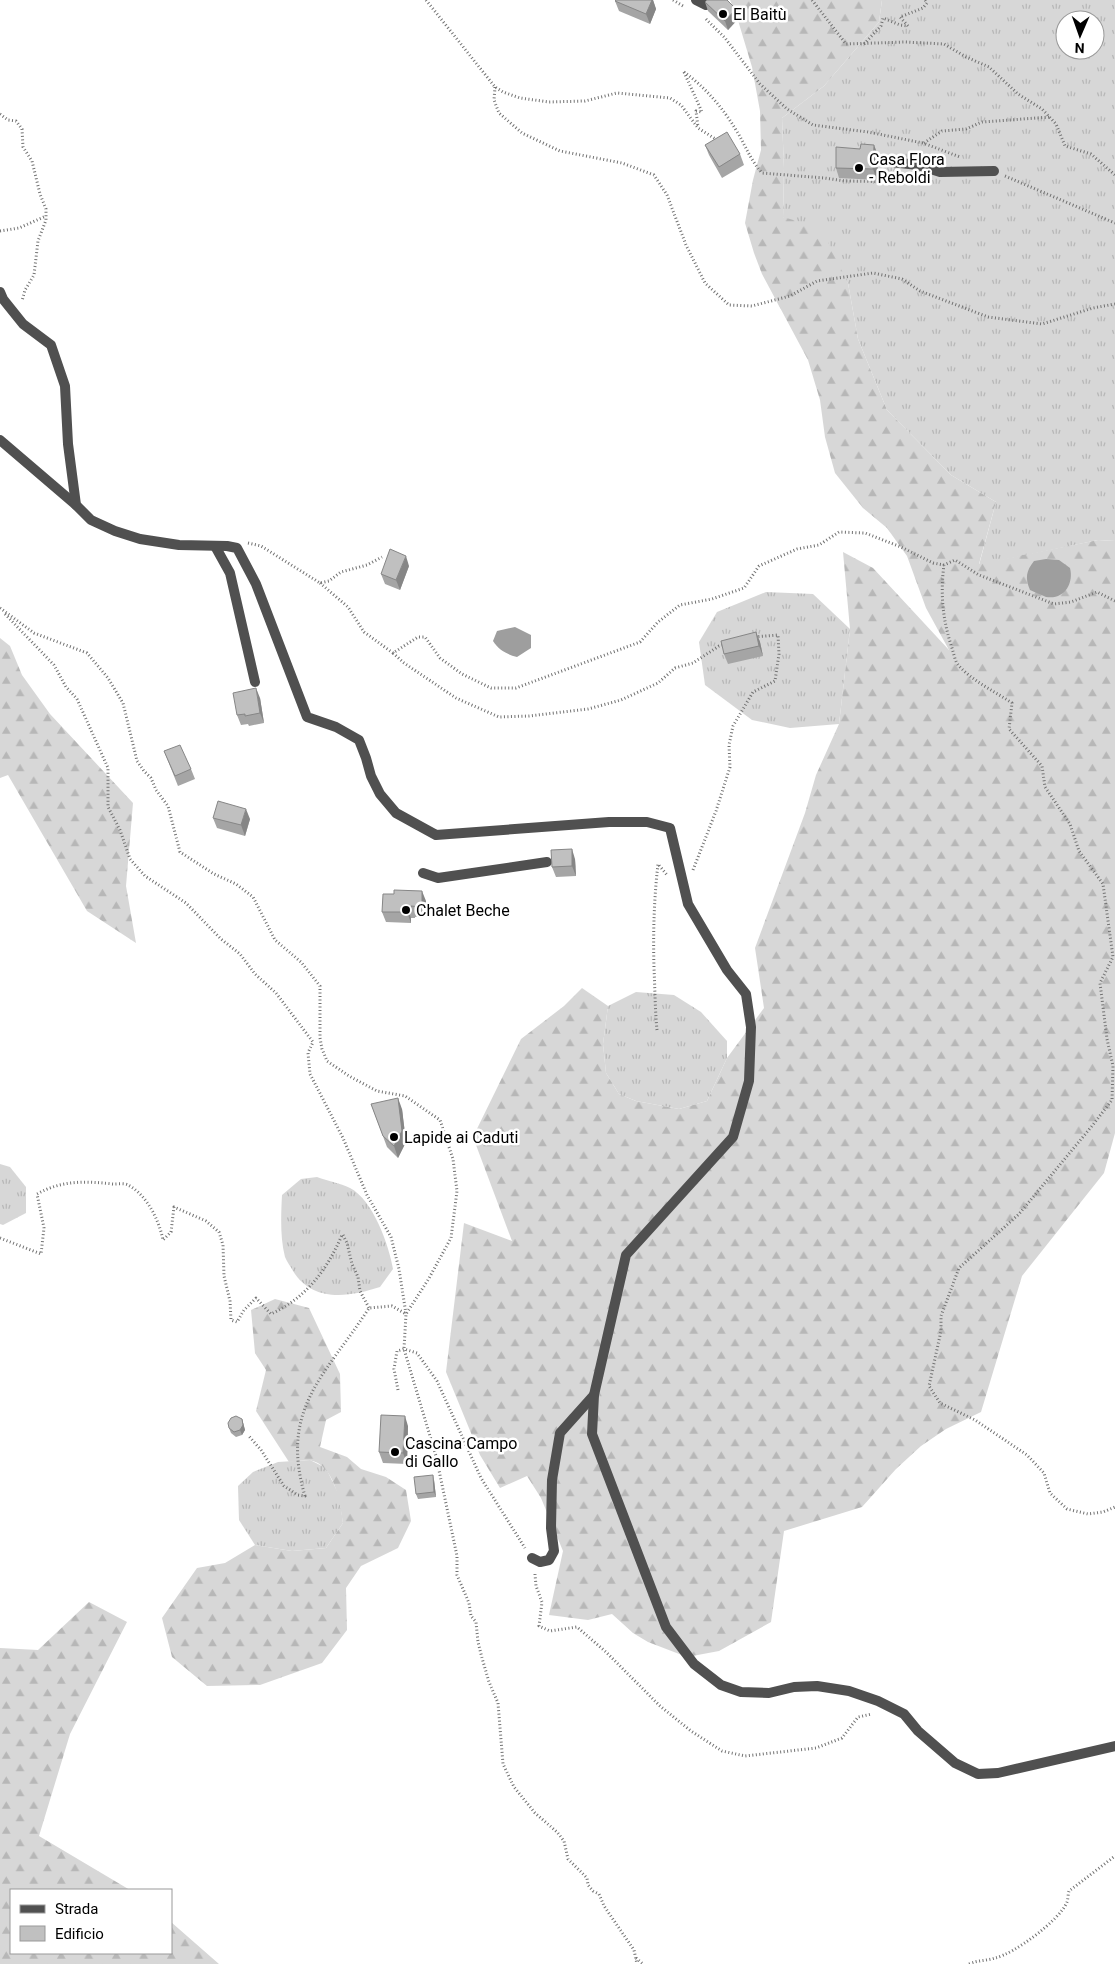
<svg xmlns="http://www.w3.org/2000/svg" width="1115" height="1964" viewBox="0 0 1115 1964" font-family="Roboto,sans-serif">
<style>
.grass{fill:url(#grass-tufts);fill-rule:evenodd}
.forest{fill:url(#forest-firs)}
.water{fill:#9e9e9e}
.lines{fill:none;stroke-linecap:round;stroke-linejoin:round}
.path{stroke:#727272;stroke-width:3;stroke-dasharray:1 2.5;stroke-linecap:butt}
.service{stroke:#505050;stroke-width:10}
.minor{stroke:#505050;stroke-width:10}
.wall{fill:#a5a5a5}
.shaded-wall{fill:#868686}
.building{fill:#c0c0c0;stroke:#868686}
.poi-dot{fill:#000;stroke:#fff;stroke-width:2}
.labels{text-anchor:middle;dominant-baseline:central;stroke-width:5;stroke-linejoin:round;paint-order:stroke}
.poi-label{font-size:16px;fill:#000;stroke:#fff;text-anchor:start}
</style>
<defs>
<pattern id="grass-tufts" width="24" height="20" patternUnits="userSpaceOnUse" patternTransform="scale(1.25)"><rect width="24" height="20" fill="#d7d7d7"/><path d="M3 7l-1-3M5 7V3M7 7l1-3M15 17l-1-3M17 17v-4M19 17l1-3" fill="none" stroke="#b7b7b7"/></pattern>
<pattern id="forest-firs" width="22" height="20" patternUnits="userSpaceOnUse" patternTransform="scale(1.25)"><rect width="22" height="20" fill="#d7d7d7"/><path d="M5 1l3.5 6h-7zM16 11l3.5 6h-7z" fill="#b7b7b7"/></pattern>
</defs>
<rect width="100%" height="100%" fill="#fff"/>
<g class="grass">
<path d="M882,0H1115V541L1098,540L979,565L996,502L951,475L887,410L858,339L848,283L783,217L784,168L782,118L824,86L879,22ZM1065,20H1095V50H1065Z"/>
<path d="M766,592L813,594L850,629L839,724L790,728L752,720L705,685L699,642L717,612Z"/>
<path d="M636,992L674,995L701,1012L727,1041V1058L707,1101L679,1109L636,1101L619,1094L606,1073L603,1044L608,1006Z"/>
<path d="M0,1164L10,1167L26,1187V1213L3,1225L0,1224Z"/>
<path d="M317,1177C328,1181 340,1183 350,1188C373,1200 389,1245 393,1269L380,1287C349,1297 313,1303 293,1271C291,1267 287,1262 285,1257C280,1238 281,1215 282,1195L301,1179Z"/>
<path d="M310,1460L326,1468L339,1495L343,1523L326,1548L292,1551L255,1545L239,1520L238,1486L253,1472L278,1462Z"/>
</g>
<g class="forest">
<path d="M730,0H882L879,22L824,86L782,118L784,168L783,217L821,228L848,283L858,339L887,410L951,475L996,502L979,564L1098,540L1115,541V1133L1104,1173L1022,1276L981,1412L946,1429L921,1446L896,1469L862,1507L784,1531L771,1622L719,1651L687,1657L648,1642L633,1633L612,1614L588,1620L549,1615L563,1551L541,1498L527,1476L500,1488L480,1455L446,1372L464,1223L512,1241L473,1137L521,1039L564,1006L582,988L608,1006L603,1044L606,1073L619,1094L636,1101L679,1109L707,1101L727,1058L764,1008L755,948L805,813L816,775L839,724L850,629L843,552L873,568L949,650L926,608L907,556L887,528L863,508L835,473L825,437L820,400L808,360L762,274L754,253L745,223L753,180L761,150L760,111L752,67L737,17Z"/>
<path d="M0,638L10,646L22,675L50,714L133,803L126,886L136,943L87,911L8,775L0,778Z"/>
<path d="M275,1299L309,1308L340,1374L341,1412L326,1420L320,1447L347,1457L361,1469L386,1477L406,1490L411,1521L398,1548L361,1566L346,1588L347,1630L322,1663L260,1685L207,1686L172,1657L162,1618L197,1568L225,1563L255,1545L292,1551L326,1548L343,1523C340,1503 335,1464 309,1460C303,1460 295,1461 289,1462L256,1411L266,1370L255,1353L251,1310Z"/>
<path d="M89,1602L127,1622L70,1734L39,1836L130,1890H11V1953H171V1922L219,1964H0V1648L38,1650Z"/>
</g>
<g class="water">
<path d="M1046,559L1059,560L1070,568C1074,584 1064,600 1046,597C1041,595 1035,592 1030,590C1025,578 1026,571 1034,561Z"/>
<path d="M515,627L531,635V648L517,657C506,654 499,650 493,641L497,631Z"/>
</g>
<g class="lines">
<g class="path">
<path d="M426,0L495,87L503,92L520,98L549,102L585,101L617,93L670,98L681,105L698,128L717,140"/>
<path d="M673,0L683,6"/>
<path d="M812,0L846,44L905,42L944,44L966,57L989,67L1018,94L1042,109L1056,124L1065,146L1091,154L1115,175"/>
<path d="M706,19L725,38L760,84L787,109L813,125L868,132L923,143L960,157"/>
<path d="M864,44L881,26L883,18L900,25L908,26L900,17L923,8L927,3L925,0"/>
<path d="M684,72C705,87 723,108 736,130C746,146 749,158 762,173L824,178L845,181L912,182L918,180"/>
<path d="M684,72L702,112L696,111L698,127"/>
<path d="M495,87L494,100L499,113L522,133L560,151L622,163L654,175L667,195L686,245L705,283L729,305L752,306L790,296L817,281L873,273L902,279L920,291L988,317L1042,324L1093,308L1115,304"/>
<path d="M0,114L8,120L16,121L22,129L23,147L32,161L40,194L46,209V220L38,241L34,275L25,290L22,301"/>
<path d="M924,143L942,131L966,129L982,122L1050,117"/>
<path d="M1005,176L1115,223"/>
<path d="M0,231L19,228L46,216"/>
<path d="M248,543L261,546L320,583L329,581L341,572L367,565L382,557"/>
<path d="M320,583L348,607L364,632L393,653L418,637H425L440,658L462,674L491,688H516L640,642L658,622L680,605L712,599L744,588L759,566L797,549L819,545L839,532L865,533L901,547L933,563L944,565"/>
<path d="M1115,601L1097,592L1071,602L1054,604L979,575L955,560L944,565C940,595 943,621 952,648C954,654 955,662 959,666C974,682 994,691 1012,703L1009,729L1042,766L1045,787L1070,824L1079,851L1103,884L1113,957L1100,983L1107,1039L1113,1066L1112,1100L1092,1126L1019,1214L959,1268L941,1316V1331L929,1386L940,1403L975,1420L1027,1455L1044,1473L1050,1493L1067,1509L1088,1514L1103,1512L1115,1507"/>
<path d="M0,608L34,633L87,653L108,678L123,703L137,761L144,771L151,778L156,790L168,806L180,852L214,874L236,884L253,897L275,940L301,962L320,986V1038L322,1049L327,1061L349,1076L377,1091L405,1096L440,1120L453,1159L457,1191L451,1238L428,1280L406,1314L404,1349L436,1456L457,1556V1575L469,1603L471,1616L476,1622L478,1642L482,1658L489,1682L498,1703L503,1764L514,1787L535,1813L557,1832L564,1841L568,1859L587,1878L588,1885L593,1891L599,1894L604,1906L634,1950L637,1964"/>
<path d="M5,614L54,665L66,687L77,699L108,768V807L120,830L130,859L145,876L186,903L221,939L240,954L255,974L276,993L313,1042L308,1053L310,1074L343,1138L367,1195L391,1237L399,1269L406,1314L392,1306L369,1308C326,1375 279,1408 305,1496L298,1495L284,1486L261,1450L248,1435"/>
<path d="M393,653L404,663L456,698L499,717L529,716L588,709L621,700L658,683L675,668L693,663L719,646L726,644"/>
<path d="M693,870L716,811L730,767L729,745L733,726L753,692L775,681L779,654L778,635L753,637"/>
<path d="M657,1030C655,1010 655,989 654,968C653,933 654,899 658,864L667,875"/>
<path d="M343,1235L347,1243L352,1264L358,1277L360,1291L369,1308"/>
<path d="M0,1238L41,1254L44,1228L37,1194C62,1180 86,1181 113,1184C118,1184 125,1183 128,1185C147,1195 159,1220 163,1240L171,1232L174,1207L206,1221L219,1232L223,1245L224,1276L230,1301L231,1320L237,1322L244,1310L256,1298L271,1314C306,1298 327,1270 342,1235"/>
<path d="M398,1390L394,1369L397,1351L404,1349L417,1353L437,1381L481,1478L525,1548"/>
<path d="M535,1574L536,1586L542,1602L539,1626L550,1631L577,1627L606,1652L660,1706L691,1731L722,1751L745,1756L816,1748L842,1738L858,1717L872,1714"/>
<path d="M636,1958L643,1964"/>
<path d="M969,1964C978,1960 986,1961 995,1958C1014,1954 1060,1920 1067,1902C1068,1899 1068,1894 1069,1891L1115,1856"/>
</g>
<g class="service">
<path d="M696,0L706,5"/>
<path d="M891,162L918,165L940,172L994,171"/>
<path d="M0,440L76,505"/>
<path d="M215,546L230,573L255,682"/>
<path d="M423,873L438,878L547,862"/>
</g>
<g class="minor">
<path d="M0,292L3,299L23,324L51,345L65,386L68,444L76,505L91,520L115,531L140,539L179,545L227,546L237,548L256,584L307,717L336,727L359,740L366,758L371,776L380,794L396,813L436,835L609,822H647L670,828L688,904L727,970L746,994L751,1027L749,1081L733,1137L626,1255L594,1395L592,1434L666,1627L694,1664L721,1685L741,1692L769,1693L794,1687L817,1686L849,1691L878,1701L904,1714L918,1731L955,1763L978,1774L998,1773L1115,1746"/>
<path d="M532,1558L540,1562L549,1560L554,1551L551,1528L552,1480L560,1433L594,1395"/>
</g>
</g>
<g class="wall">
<path d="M653,0L656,9L650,24L619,11L615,1Z"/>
<path d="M705,2L736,9L739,18L728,30L708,11Z"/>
<path d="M705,145L740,154L744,165L722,178L709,155Z"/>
<path d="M860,149L878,155L877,180L839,178L836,168Z"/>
<path d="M409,566L400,590L385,584L381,574Z"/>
<path d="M756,632L760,642L763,656L728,664L724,654Z"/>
<path d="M260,698L264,723L249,726L248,724L241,725L237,715Z"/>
<path d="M164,751L191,769L195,779L178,786Z"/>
<path d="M213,818L250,819L245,836L217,828Z"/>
<path d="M575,859L576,876L556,877L552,867Z"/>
<path d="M426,901V917H415V918H411V923L386,922L382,912Z"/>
<path d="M371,1104L402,1109L406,1142L398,1158L387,1147Z"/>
<path d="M242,1419L245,1430L242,1435L236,1437L231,1433L229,1428Z"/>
<path d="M408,1426L407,1464L383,1463L379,1452Z"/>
<path d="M434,1480L436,1497L418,1499L416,1494Z"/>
</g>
<g class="shaded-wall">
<path d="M652,0H653L656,9L650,24L646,14Z"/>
<path d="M736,9L739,18L728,30L725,21Z"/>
<path d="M874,145L878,155L877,180L873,169Z"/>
<path d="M406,556L409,566L400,590L396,580Z"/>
<path d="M756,632L760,642L763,656L759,646Z"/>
<path d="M256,688L260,698L264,723L260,713Z"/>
<path d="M246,809L250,819L245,836L241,825Z"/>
<path d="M572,849L575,859L576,876L572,866Z"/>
<path d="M422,891L426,901V917L422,907Z"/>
<path d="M407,908L411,918V923L407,912Z"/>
<path d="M398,1098L402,1109L406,1142L398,1158L394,1146Z"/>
<path d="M405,1416L408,1426L407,1464L403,1453Z"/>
<path d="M242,1419L245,1430L242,1435L240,1430Z"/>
<path d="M433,1475L434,1480L436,1497L434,1492Z"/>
</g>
<g class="building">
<path d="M616,0H652L646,14L615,1Z"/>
<path d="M707,0H727L736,9L725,21L705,2Z"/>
<path d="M727,132L740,154L719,167L705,145Z"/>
<path d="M861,144L874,145L873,169L836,168V147L860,149Z"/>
<path d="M390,549L406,556L396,580L381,574Z"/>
<path d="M756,632L759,646L724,654L721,641Z"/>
<path d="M256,688L260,713L245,716V714L237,715L233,693Z"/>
<path d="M180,745L191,769L175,776L164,751Z"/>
<path d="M218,801L246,809L241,825L213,818Z"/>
<path d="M572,849V866L552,867L551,850Z"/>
<path d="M394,890L422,891V907L411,906V908H407V912H382L383,894H394Z"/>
<path d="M398,1098L402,1131L394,1146L383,1136L371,1104Z"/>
<path d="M381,1415L405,1416L403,1453L379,1452Z"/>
<path d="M236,1416L242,1419L243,1425L240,1430L234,1432L229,1428L228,1423L231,1418Z"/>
<path d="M433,1475L434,1492L416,1494L414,1477Z"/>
</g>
<g class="poi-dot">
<circle cx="723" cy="14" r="5"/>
<circle cx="859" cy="168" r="5"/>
<circle cx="406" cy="910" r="5"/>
<circle cx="394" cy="1137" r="5"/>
<circle cx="395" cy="1452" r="5"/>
</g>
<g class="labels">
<g class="poi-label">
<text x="733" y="14">El Baitù</text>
<text x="869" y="159">Casa Flora<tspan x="869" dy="18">- Reboldi</tspan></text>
<text x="416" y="910">Chalet Beche</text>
<text x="404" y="1137">Lapide ai Caduti</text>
<text x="405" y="1443">Cascina Campo<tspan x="405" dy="18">di Gallo</tspan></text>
</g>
</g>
<rect x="10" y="1889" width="162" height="65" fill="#ffffff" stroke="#999999"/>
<rect x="20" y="1905" width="25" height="8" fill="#505050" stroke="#999999"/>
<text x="55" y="1914" font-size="15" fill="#000000">Strada</text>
<rect x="20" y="1926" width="25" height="15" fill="#c0c0c0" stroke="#999999"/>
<text x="55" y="1939" font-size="15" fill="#000000">Edificio</text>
<g transform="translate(1080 35) rotate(182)"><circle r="24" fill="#ffffff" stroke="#999999"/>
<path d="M0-4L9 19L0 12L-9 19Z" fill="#000000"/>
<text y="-8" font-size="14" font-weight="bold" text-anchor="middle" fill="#000000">N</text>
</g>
</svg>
